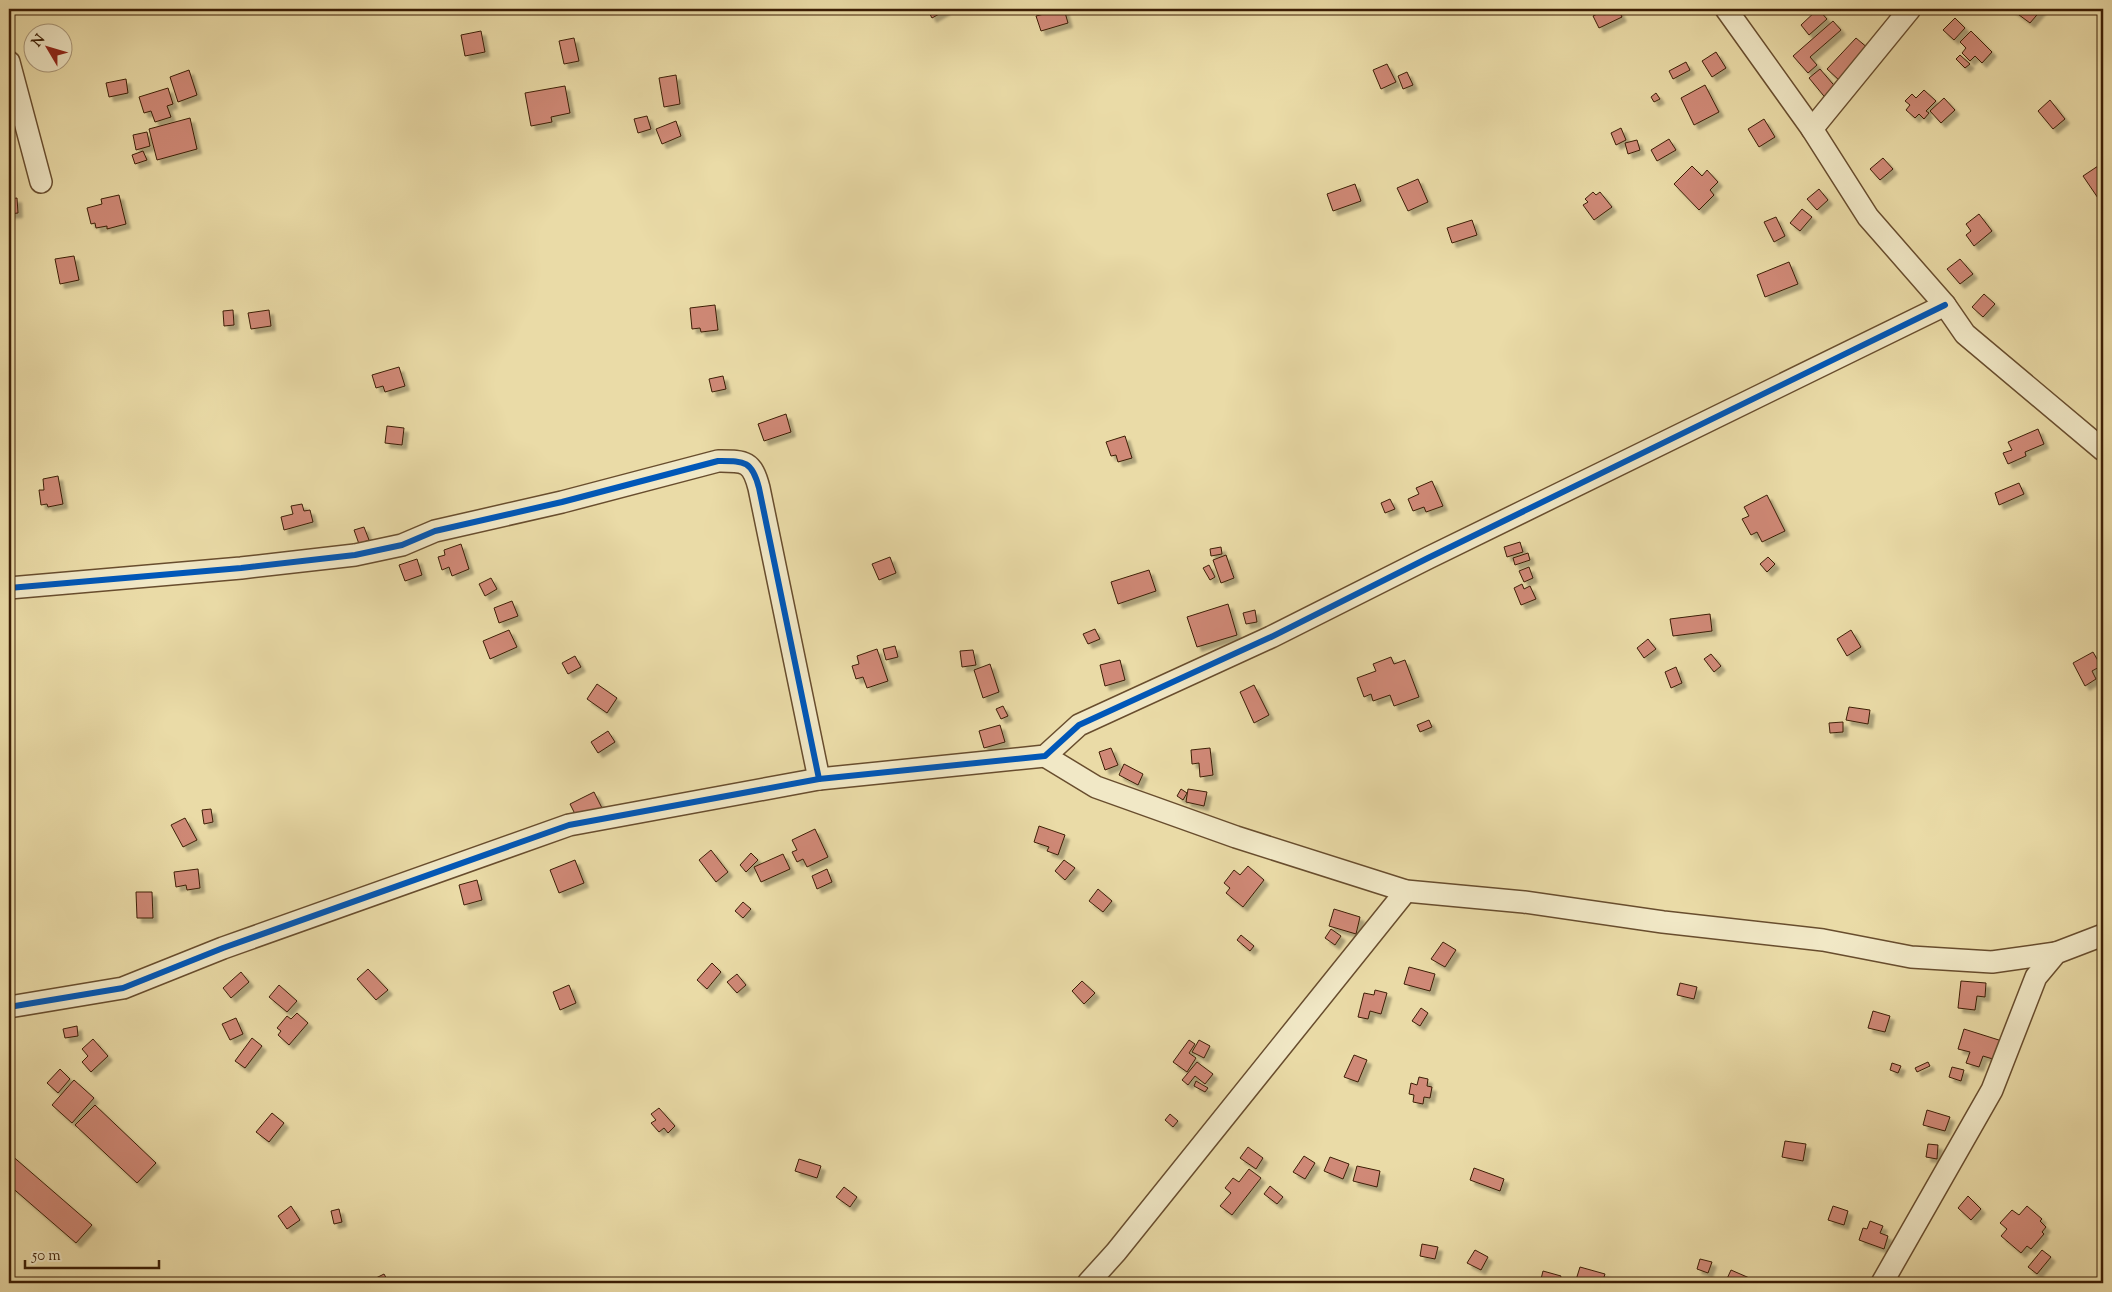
<svg xmlns="http://www.w3.org/2000/svg" width="2112" height="1292" viewBox="0 0 2112 1292" font-family="'Sorts Mill Goudy',serif">
<style>
.building{fill:#d08977;stroke:#3c1e05;filter:url(#shadow)}
.lines{fill:none;stroke-linecap:round;stroke-linejoin:round}
.minor-casing{stroke:#684d2e;stroke-width:24}
.minor{stroke:#f1e8c6;stroke-width:21}
.cycleway-casing{stroke:#f1e8c6;stroke-width:9}
.cycleway{stroke:#0057b8;stroke-width:6}
</style>
<defs>
<filter id="shadow"><feDropShadow dx="4.5" dy="4.5" stdDeviation="1" flood-color="#0004"/></filter>
</defs>
<rect width="100%" height="100%" fill="#eadba7"/>
<filter id="stains"><feTurbulence type="fractalNoise" baseFrequency=".004" numOctaves="4"/><feColorMatrix values="0 0 0 0 .2 0 0 0 0 .09 0 0 0 0 .02 0 0 0 .5 -.17"/></filter>
<radialGradient id="worn" r=".72"><stop offset=".6" stop-color="#630" stop-opacity="0"/><stop offset="1" stop-color="#630" stop-opacity=".3"/></radialGradient>
<g class="building">
<path d="M927,9H945L946,10L932,18Z"/>
<path d="M1064,9L1068,23L1041,31L1036,16Z"/>
<path d="M1607,9H1618L1622,17L1599,28L1593,16Z"/>
<path d="M1818,9L1827,19L1809,35L1801,25Z"/>
<path d="M2011,9H2042L2030,23Z"/>
<path d="M1955,18L1965,28L1954,40L1943,30Z"/>
<path d="M1833,21L1841,30L1810,57L1817,65L1808,73L1793,56Z"/>
<path d="M481,31L485,52L465,56L461,35Z"/>
<path d="M1971,31L1992,52L1982,63L1975,56L1970,61L1962,53L1966,48L1960,42Z"/>
<path d="M574,38L579,61L564,64L559,41Z"/>
<path d="M1856,38L1869,49L1840,81L1827,69Z"/>
<path d="M1716,52L1726,68L1712,77L1702,61Z"/>
<path d="M1960,55L1970,64L1965,68L1956,59Z"/>
<path d="M1686,62L1690,70L1673,79L1669,71Z"/>
<path d="M1387,64L1396,82L1381,89L1373,70Z"/>
<path d="M1820,69L1839,91L1828,101L1809,78Z"/>
<path d="M189,70L197,95L178,102L170,77Z"/>
<path d="M1407,72L1413,85L1403,89L1398,76Z"/>
<path d="M676,75L680,104L664,107L659,78Z"/>
<path d="M126,79L128,93L109,97L106,83Z"/>
<path d="M1705,85L1719,112L1694,125L1681,98Z"/>
<path d="M565,86L570,113L551,117L552,122L531,126L525,93Z"/>
<path d="M168,88L173,104L167,106L171,117L155,122L151,111L144,113L139,97Z"/>
<path d="M1924,90L1936,101L1926,111L1929,113L1924,119L1919,114L1915,118L1906,110L1910,105L1905,101L1912,94L1916,98Z"/>
<path d="M1656,93L1660,99L1654,102L1651,97Z"/>
<path d="M1944,98L1955,110L1941,123L1930,111Z"/>
<path d="M2050,100L2065,119L2053,129L2038,111Z"/>
<path d="M647,116L651,129L638,133L634,119Z"/>
<path d="M190,118L197,149L157,160L149,129Z"/>
<path d="M1764,119L1775,137L1759,147L1748,129Z"/>
<path d="M676,121L681,136L662,144L656,129Z"/>
<path d="M1621,128L1626,140L1616,145L1611,133Z"/>
<path d="M147,132L150,146L136,150L133,135Z"/>
<path d="M1669,139L1676,150L1657,161L1651,150Z"/>
<path d="M1637,140L1640,150L1628,154L1625,143Z"/>
<path d="M143,151L147,160L135,164L132,155Z"/>
<path d="M1883,158L1893,169L1880,180L1870,169Z"/>
<path d="M2101,164L2103,168V199L2100,201L2083,176Z"/>
<path d="M1692,166L1702,176L1707,170L1718,182L1710,190L1714,195L1699,210L1674,184Z"/>
<path d="M1418,179L1428,202L1408,211L1397,188Z"/>
<path d="M1355,184L1361,201L1333,211L1327,194Z"/>
<path d="M1819,189L1828,200L1817,210L1807,199Z"/>
<path d="M1593,192L1596,195L1600,192L1612,207L1594,220L1583,205L1588,202L1585,199Z"/>
<path d="M119,195L126,224L107,229V226L96,228L95,223L91,224L87,208L102,204L101,199Z"/>
<path d="M17,198L18,213L9,214V199Z"/>
<path d="M1802,209L1812,217L1800,231L1790,223Z"/>
<path d="M1979,214L1992,231L1974,246L1966,235L1971,231L1966,224Z"/>
<path d="M1776,217L1785,236L1774,242L1764,222Z"/>
<path d="M1472,220L1477,235L1452,243L1447,228Z"/>
<path d="M74,256L79,280L60,284L55,259Z"/>
<path d="M1960,259L1973,274L1960,284L1947,269Z"/>
<path d="M1789,262L1798,284L1765,297L1757,275Z"/>
<path d="M1984,294L1995,304L1983,317L1972,307Z"/>
<path d="M715,305L718,330L701,332L700,328L692,329L690,308Z"/>
<path d="M233,310L234,325L224,326L223,311Z"/>
<path d="M269,310L271,326L251,329L248,313Z"/>
<path d="M399,367L405,386L385,392L383,386L376,388L372,375Z"/>
<path d="M723,376L726,389L712,392L709,379Z"/>
<path d="M786,414L791,432L764,441L758,424Z"/>
<path d="M387,426L404,428L402,445L385,443Z"/>
<path d="M2038,429L2044,444L2025,452L2026,456L2008,464L2003,453L2012,450L2008,442Z"/>
<path d="M1125,436L1132,458L1118,462L1116,455L1111,456L1106,442Z"/>
<path d="M58,476L63,504L48,507L47,504L41,505L39,490H44L43,479Z"/>
<path d="M1432,481L1443,506L1426,512L1424,507L1413,511L1408,499L1419,494L1416,488Z"/>
<path d="M2019,483L2024,494L1999,505L1995,493Z"/>
<path d="M1767,495L1785,531L1762,542L1757,532L1751,535L1742,519L1749,516L1744,507Z"/>
<path d="M1390,499L1395,509L1385,513L1381,503Z"/>
<path d="M302,504L304,511L310,510L313,522L284,530L281,517L293,514L291,506Z"/>
<path d="M364,527L369,540L359,544L354,530Z"/>
<path d="M1520,542L1523,552L1507,557L1504,547Z"/>
<path d="M461,544L469,569L452,576L449,567L442,570L438,557L445,555L444,550Z"/>
<path d="M1221,547L1222,554L1211,556L1210,549Z"/>
<path d="M1528,553L1530,560L1515,565L1513,558Z"/>
<path d="M1226,555L1234,578L1221,583L1213,560Z"/>
<path d="M890,557L896,573L879,580L872,564Z"/>
<path d="M1768,557L1775,564L1767,572L1760,564Z"/>
<path d="M417,559L422,575L405,581L399,565Z"/>
<path d="M1209,565L1215,577L1210,580L1203,568Z"/>
<path d="M1529,567L1533,578L1524,582L1519,571Z"/>
<path d="M1149,570L1156,591L1118,604L1111,582Z"/>
<path d="M491,578L497,589L485,596L479,584Z"/>
<path d="M1522,584L1524,589L1530,586L1536,599L1521,605L1514,588Z"/>
<path d="M512,601L518,616L499,623L494,608Z"/>
<path d="M1228,604L1237,635L1197,647L1187,617Z"/>
<path d="M1255,610L1257,622L1246,624L1243,613Z"/>
<path d="M1710,614L1712,631L1673,636L1670,619Z"/>
<path d="M1095,629L1100,639L1088,644L1083,634Z"/>
<path d="M509,630L517,647L490,659L483,641Z"/>
<path d="M1851,630L1861,647L1847,656L1837,639Z"/>
<path d="M1648,639L1656,649L1644,658L1637,648Z"/>
<path d="M895,646L898,657L886,660L883,649Z"/>
<path d="M877,649L888,681L867,688L863,677L856,679L852,666L859,664L857,656Z"/>
<path d="M973,650L976,665L962,667L960,651Z"/>
<path d="M2093,652L2101,666L2092,671L2096,679L2085,686L2073,663Z"/>
<path d="M1711,654L1721,666L1714,672L1704,659Z"/>
<path d="M575,656L581,667L568,674L562,663Z"/>
<path d="M1391,657L1394,664L1405,660L1419,697L1394,706L1390,695L1373,701L1371,694L1364,697L1357,678L1376,671L1373,664Z"/>
<path d="M1120,660L1125,680L1105,686L1100,665Z"/>
<path d="M990,664L999,692L983,698L974,670Z"/>
<path d="M1676,667L1682,683L1671,688L1665,672Z"/>
<path d="M597,684L617,698L607,713L587,699Z"/>
<path d="M1254,685L1269,715L1254,723L1240,692Z"/>
<path d="M1003,706L1008,716L1001,719L996,709Z"/>
<path d="M1849,707L1870,710L1868,724L1846,720Z"/>
<path d="M1429,720L1432,727L1420,732L1417,725Z"/>
<path d="M1843,722V732L1830,733L1829,723Z"/>
<path d="M1000,725L1005,742L984,748L979,731Z"/>
<path d="M608,731L615,742L598,753L591,742Z"/>
<path d="M1111,748L1118,765L1105,770L1099,752Z"/>
<path d="M1210,748L1213,775L1200,777L1199,763L1192,764L1191,750Z"/>
<path d="M1124,764L1143,774L1138,785L1119,775Z"/>
<path d="M1181,789L1187,793L1183,800L1177,796Z"/>
<path d="M1188,789L1207,792L1204,806L1186,802Z"/>
<path d="M594,792L602,808L578,820L570,804Z"/>
<path d="M211,809L213,822L204,824L202,810Z"/>
<path d="M185,818L197,840L183,847L171,825Z"/>
<path d="M1039,826L1065,835L1058,855L1047,851L1049,847L1034,842Z"/>
<path d="M815,829L828,857L807,867L803,859L797,862L792,852L797,850L792,840Z"/>
<path d="M711,850L728,872L716,882L699,860Z"/>
<path d="M751,853L758,860L746,872L740,865Z"/>
<path d="M783,854L790,869L761,882L754,867Z"/>
<path d="M575,860L584,883L559,893L550,870Z"/>
<path d="M1064,860L1075,868L1065,880L1055,871Z"/>
<path d="M1248,866L1264,880L1243,907L1226,893L1230,888L1224,883L1234,870L1240,875Z"/>
<path d="M198,869L200,888L187,890L186,885L176,887L174,872Z"/>
<path d="M827,869L832,882L817,889L812,876Z"/>
<path d="M477,880L482,900L464,905L459,885Z"/>
<path d="M1098,889L1112,901L1103,912L1089,901Z"/>
<path d="M136,892H152L153,918H137Z"/>
<path d="M743,902L751,909L743,918L735,911Z"/>
<path d="M1334,909L1360,917L1356,934L1329,926Z"/>
<path d="M1331,929L1341,936L1335,945L1325,938Z"/>
<path d="M1241,935L1254,946L1250,951L1237,940Z"/>
<path d="M1443,942L1456,950L1445,967L1431,959Z"/>
<path d="M712,963L721,972L707,989L697,980Z"/>
<path d="M1409,967L1435,974L1430,991L1404,984Z"/>
<path d="M368,969L388,990L376,1000L357,979Z"/>
<path d="M241,972L249,982L231,998L223,988Z"/>
<path d="M737,974L746,985L737,993L727,982Z"/>
<path d="M1082,981L1095,993L1084,1004L1072,991Z"/>
<path d="M1961,981L1986,983L1985,997L1977,996L1975,1010L1958,1008Z"/>
<path d="M1680,983L1697,987L1694,999L1677,995Z"/>
<path d="M279,985L297,1001L287,1012L269,997Z"/>
<path d="M569,985L576,1003L560,1010L553,992Z"/>
<path d="M1375,990L1387,993L1381,1014L1370,1011L1368,1019L1358,1017L1364,993L1374,995Z"/>
<path d="M1421,1008L1428,1013L1420,1026L1412,1021Z"/>
<path d="M1873,1011L1890,1016L1885,1032L1868,1028Z"/>
<path d="M297,1013L308,1023L289,1045L278,1035L281,1031L277,1028L287,1016L291,1019Z"/>
<path d="M236,1018L243,1034L230,1040L222,1024Z"/>
<path d="M77,1026L78,1036L65,1038L63,1029Z"/>
<path d="M1964,1029L2002,1041L1996,1060L1983,1056L1979,1067L1966,1063L1970,1052L1958,1049Z"/>
<path d="M252,1038L262,1046L245,1068L235,1061Z"/>
<path d="M93,1039L108,1056L91,1072L82,1062L88,1056L82,1049Z"/>
<path d="M1189,1040L1195,1044L1189,1053L1196,1058L1187,1072L1173,1062Z"/>
<path d="M1199,1040L1210,1046L1204,1058L1192,1052Z"/>
<path d="M1354,1055L1367,1060L1358,1082L1344,1077Z"/>
<path d="M1197,1062L1213,1074L1205,1084L1195,1076L1188,1085L1182,1080Z"/>
<path d="M1928,1062L1930,1066L1917,1072L1915,1068Z"/>
<path d="M1892,1063L1901,1066L1898,1073L1890,1070Z"/>
<path d="M1952,1067L1964,1070L1961,1081L1949,1077Z"/>
<path d="M60,1069L70,1079L58,1093L47,1083Z"/>
<path d="M1419,1077L1428,1079L1427,1086L1432,1087L1430,1098L1424,1097L1423,1104L1413,1102L1414,1095L1409,1094L1411,1083L1417,1085Z"/>
<path d="M74,1080L94,1098L72,1123L52,1105Z"/>
<path d="M1196,1081L1208,1088L1205,1092L1194,1086Z"/>
<path d="M95,1105L156,1163L137,1183L75,1125Z"/>
<path d="M659,1108L675,1126L668,1133L664,1128L659,1132L651,1123L656,1120L651,1114Z"/>
<path d="M1927,1110L1950,1117L1945,1131L1923,1125Z"/>
<path d="M272,1113L284,1123L269,1142L256,1132Z"/>
<path d="M1170,1114L1178,1121L1173,1127L1165,1120Z"/>
<path d="M1785,1141L1806,1144L1803,1161L1782,1157Z"/>
<path d="M1928,1144L1938,1145L1937,1159L1926,1157Z"/>
<path d="M1248,1147L1263,1158L1256,1169L1240,1158Z"/>
<path d="M10,1154L92,1225L76,1243L9,1185V1156Z"/>
<path d="M1304,1156L1315,1163L1305,1179L1293,1172Z"/>
<path d="M1330,1157L1349,1164L1343,1179L1324,1171Z"/>
<path d="M799,1159L821,1166L817,1178L795,1171Z"/>
<path d="M1357,1166L1380,1171L1377,1187L1353,1181Z"/>
<path d="M1474,1168L1504,1179L1500,1191L1470,1180Z"/>
<path d="M1249,1169L1261,1178L1232,1215L1220,1206L1231,1193L1225,1188L1233,1178L1239,1182Z"/>
<path d="M1270,1186L1283,1197L1277,1204L1264,1194Z"/>
<path d="M844,1187L857,1197L850,1207L836,1197Z"/>
<path d="M1968,1196L1981,1209L1971,1220L1958,1208Z"/>
<path d="M291,1206L300,1220L287,1229L278,1216Z"/>
<path d="M1833,1206L1848,1211L1844,1225L1828,1220Z"/>
<path d="M2027,1206L2042,1219L2040,1221L2046,1227L2042,1232L2044,1234L2031,1249L2027,1246L2021,1253L2001,1236L2007,1229L2000,1223L2012,1210L2019,1215Z"/>
<path d="M339,1209L342,1222L334,1224L331,1211Z"/>
<path d="M1870,1221L1883,1226L1880,1233L1888,1236L1884,1249L1859,1240L1863,1228L1867,1229Z"/>
<path d="M1422,1244L1438,1247L1435,1259L1420,1256Z"/>
<path d="M1475,1250L1488,1257L1481,1270L1467,1263Z"/>
<path d="M2042,1250L2051,1257L2037,1274L2028,1267Z"/>
<path d="M1700,1259L1712,1262L1708,1273L1697,1269Z"/>
<path d="M1580,1267L1605,1274L1602,1283H1575Z"/>
<path d="M1731,1270L1754,1280L1752,1283H1725Z"/>
<path d="M1543,1271L1561,1276L1559,1283H1540Z"/>
<path d="M384,1274L389,1283H368V1282Z"/>
</g>
<g class="lines">
<g class="minor-casing">
<g id="minor">
<path d="M1726,9L1812,129L1868,217L1945,305L1965,334L2103,450"/>
<path d="M9,62L41,182"/>
<path d="M1812,129L1910,9"/>
<path d="M9,588L241,568L355,555L402,545L435,531L562,502L718,461C744,461 752,460 759,488L819,779"/>
<path d="M1045,756L1096,787L1236,837L1406,891L1524,902L1663,922L1823,940L1911,957L1992,962L2056,953"/>
<path d="M9,1007L123,988L223,948L569,825L819,779L1045,756L1079,725L1271,637L1428,558L1945,305"/>
<path d="M1088,1283L1116,1252L1406,891"/>
<path d="M1882,1283L1992,1090L2036,977L2056,953L2103,935"/>
</g>
</g>
<use href="#minor" class="minor"/>
<g class="cycleway-casing">
<g id="cycleway">
<path d="M9,588L241,568L355,555L402,545L435,531L562,502L718,461C744,461 752,460 759,488L819,779"/>
<path d="M9,1007L123,988L223,948L569,825L819,779L1045,756L1079,725L1271,637L1428,558L1945,305"/>
</g>
</g>
<use href="#cycleway" class="cycleway"/>
</g>
<rect width="2112" height="1292" fill="none" stroke="#eadba7" stroke-width="30"/>
<rect x="10" y="10" width="2092" height="1272" fill="none" stroke="#3c1e05" stroke-width="2.5"/>
<rect x="15" y="15" width="2082" height="1262" fill="none" stroke="#3c1e05"/>
<g transform="translate(48 48) rotate(308)"><circle r="24" fill="#f1e8c6" stroke="#a99779"/>
<path d="M0-4L9 19L0 12L-9 19Z" fill="#8f2418"/>
<text y="-8" font-size="14" font-weight="bold" text-anchor="middle" fill="#3c1e05">N</text>
</g>
<path d="M25 1260v8h134v-8" fill="none" stroke="#3c1e05" stroke-width="2.5"/>
<text x="32" y="1260" font-size="15" fill="#3c1e05" stroke="#f1e8c6" stroke-width="4" paint-order="stroke">50 m</text>
<rect width="100%" height="100%" filter="url(#stains)"/>
<rect width="100%" height="100%" fill="url(#worn)"/>
</svg>
